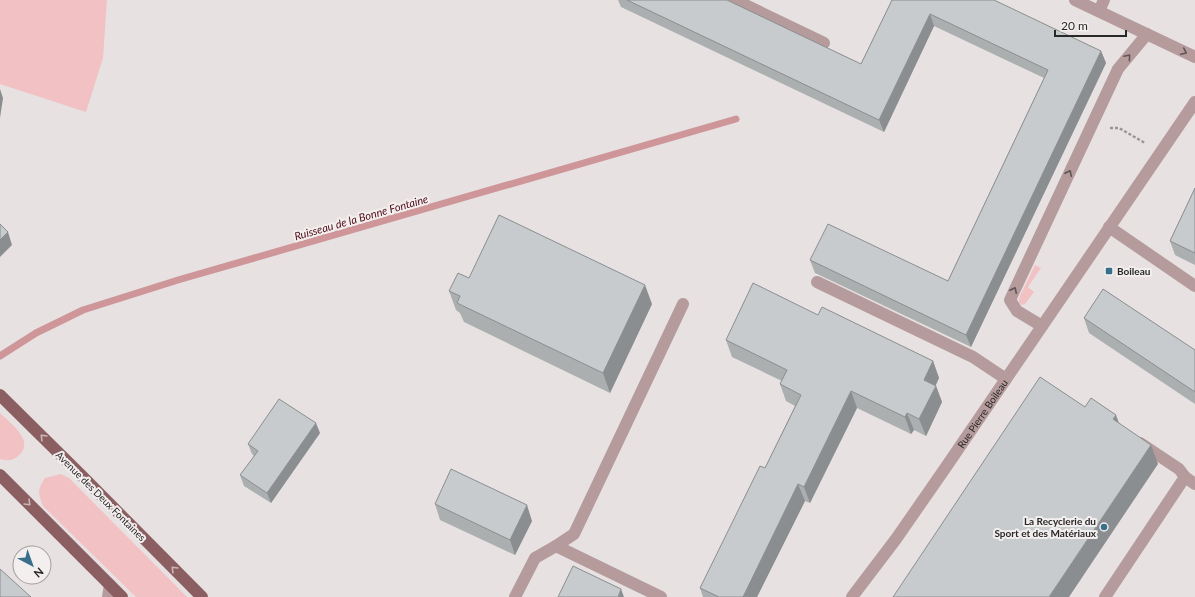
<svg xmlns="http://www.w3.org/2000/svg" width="1195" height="597" viewBox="0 0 1195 597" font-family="Lato,sans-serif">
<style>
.green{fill:#f2c1c3}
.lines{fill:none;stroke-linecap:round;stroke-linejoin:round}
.stream{stroke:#ce9699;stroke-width:7}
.path{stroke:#999595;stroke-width:2.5;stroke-dasharray:3 2;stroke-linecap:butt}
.minor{stroke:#b59b9c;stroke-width:12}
.major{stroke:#8b5f62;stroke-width:12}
.wall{fill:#abafb0}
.shaded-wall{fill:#8b8e90}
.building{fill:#c7cbcd;stroke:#8b8e90}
.oneway{stroke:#615556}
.oneway2{stroke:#cab5b7}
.poi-dot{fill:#38708b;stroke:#f4efef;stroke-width:1.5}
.labels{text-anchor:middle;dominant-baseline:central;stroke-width:4;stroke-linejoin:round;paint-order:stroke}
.poi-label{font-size:10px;font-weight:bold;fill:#292727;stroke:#f4efef;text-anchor:start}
.street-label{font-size:10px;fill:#292727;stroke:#f4efef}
.water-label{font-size:11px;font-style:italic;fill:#4f0c19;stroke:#f4efef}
</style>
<rect width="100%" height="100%" fill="#e7e1e2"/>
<g class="green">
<path d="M0,0H107L103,58L86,112L0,84Z"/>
<path d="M1035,265L1041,268L1028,287L1034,292L1025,304L1022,305L1019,303V298Z"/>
<path d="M0,413C11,424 37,442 17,457C12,461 6,461 0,459Z"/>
<path d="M61,474L69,478L187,597H136L43,506C38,493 37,490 45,478Z"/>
</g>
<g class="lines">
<path class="stream" d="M0,356L36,333L83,310L178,280L736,119"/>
<path class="path" d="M1110,128H1119L1145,143"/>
<g class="minor">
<path d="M735,0L824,43"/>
<path d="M1075,0L1195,57"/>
<path d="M1099,11L1104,0"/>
<path d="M1109,227L1195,286"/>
<path d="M817,282L973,357L1006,379"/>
<path d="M1042,326L1017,311L1010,300L1118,69L1147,34"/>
<path d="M1140,443L1179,469L1185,477"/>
<path d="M108,597L110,585"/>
<path d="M515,597L535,558L556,546"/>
<path d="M661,597L556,546L574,534L683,304"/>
<path id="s1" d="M852,597L896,539L946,467L1195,102"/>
<path d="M1105,597L1185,477L1195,484"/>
</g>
<g class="major">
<path d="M0,395L81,475L202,597"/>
<path d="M0,475L122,597"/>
</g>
</g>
<g class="wall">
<path d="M618,0H727L861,64L892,0L1101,51L1106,63L971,347L815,273L810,260L948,281L1044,78L934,26L884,132L621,7Z"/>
<path d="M1195,188V265L1175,255L1170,241Z"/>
<path d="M469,278L652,304L610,393L464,322L460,313L456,310L449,291Z"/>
<path d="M818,315L933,361L939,378L936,385V386L942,402L926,436L914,430L911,434L857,408L810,503L805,501L757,597H703L700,588L765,468L795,406L786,401L780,384L782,381L732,357L726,340Z"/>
<path d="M1084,318L1195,350V404L1089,333Z"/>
<path d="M320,433L271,503L244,486L240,475L254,456L252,454L248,444Z"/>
<path d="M435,504L532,521L515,555L440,520Z"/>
</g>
<g class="shaded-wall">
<path d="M930,14L934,26L884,132L879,120Z"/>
<path d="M1101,51L1106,63L971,347L966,335Z"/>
<path d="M0,89L3,98L0,118Z"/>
<path d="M8,232L12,245L0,257V240Z"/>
<path d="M645,285L652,304L610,393L603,373Z"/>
<path d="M933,361L939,378L930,397L924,380Z"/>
<path d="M936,386L942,402L926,436L919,419Z"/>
<path d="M851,391L857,408L810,503L804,487Z"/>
<path d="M907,413L914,430L911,434L905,417Z"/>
<path d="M1116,415L1123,434L1113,419Z"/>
<path d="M316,423L320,433L271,503L267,493Z"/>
<path d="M1151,445L1158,464L1069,597H1049Z"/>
<path d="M798,484L805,501L757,597H743Z"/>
<path d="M527,505L532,521L515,555L510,540Z"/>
<path d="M621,589L624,597H618Z"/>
</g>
<g class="building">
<path d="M627,0H727L861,64L892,0H994L1101,51L966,335L810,260L828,224L948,281L1048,70L930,14L879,120Z"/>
<path d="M1195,188V253L1170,241Z"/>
<path d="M499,215L645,285L603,373L457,303L460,296L449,291L458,273L469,278Z"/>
<path d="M0,224L8,232L0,240Z"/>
<path d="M753,283L818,315L822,307L933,361L924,380L936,386L919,419L907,413L905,417L851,391L804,487L798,484L743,597H719L700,588L760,466L765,468L801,395L780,384L787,370L726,340Z"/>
<path d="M1103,289L1195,350V392L1084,318Z"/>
<path d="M1040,377L1085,407L1091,398L1116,415L1113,419L1151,445L1049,597H893Z"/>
<path d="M279,399L316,423L267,493L240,475L258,451L248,444Z"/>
<path d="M451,469L527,505L510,540L435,504Z"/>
<path d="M573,566L621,589L618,597H558Z"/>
<path d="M0,569L31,597H0Z"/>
</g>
<defs><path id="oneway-chevron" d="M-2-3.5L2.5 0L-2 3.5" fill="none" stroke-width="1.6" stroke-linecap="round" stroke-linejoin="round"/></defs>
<g class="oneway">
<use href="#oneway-chevron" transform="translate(1184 52) rotate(25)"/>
<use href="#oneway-chevron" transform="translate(1128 57) rotate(-50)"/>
<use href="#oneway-chevron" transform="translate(1069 173) rotate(-65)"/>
<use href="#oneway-chevron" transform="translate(1014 290) rotate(-65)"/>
</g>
<g class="oneway2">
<use href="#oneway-chevron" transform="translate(43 437) rotate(-135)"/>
<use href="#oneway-chevron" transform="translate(28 503) rotate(45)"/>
<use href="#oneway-chevron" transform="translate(174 569) rotate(-135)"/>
</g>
<g class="poi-dot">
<rect x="1105" y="267" width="8" height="8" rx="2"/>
<circle cx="1104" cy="527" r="4"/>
</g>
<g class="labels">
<g class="poi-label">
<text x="1117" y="271">Boileau</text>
<text x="1096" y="521" text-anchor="end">La Recyclerie du<tspan x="1096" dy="12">Sport et des Matériaux</tspan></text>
</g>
<g class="street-label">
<text stroke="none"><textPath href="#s1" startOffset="225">Rue Pierre Boileau</textPath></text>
<text transform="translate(101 496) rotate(45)">Avenue des Deux Fontaines</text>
</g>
<g class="water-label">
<text transform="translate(361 217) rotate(-16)">Ruisseau de la Bonne Fontaine</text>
</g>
</g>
<g transform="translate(32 565) rotate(139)"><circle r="19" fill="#f4efef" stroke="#a39f9f"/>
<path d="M0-3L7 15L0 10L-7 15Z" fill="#38708b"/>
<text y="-6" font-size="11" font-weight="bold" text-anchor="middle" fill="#292727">N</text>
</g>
<path d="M1055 30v6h71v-6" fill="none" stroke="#292727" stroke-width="2"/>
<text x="1061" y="30" font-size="12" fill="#292727" stroke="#f4efef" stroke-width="3" paint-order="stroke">20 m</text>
</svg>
